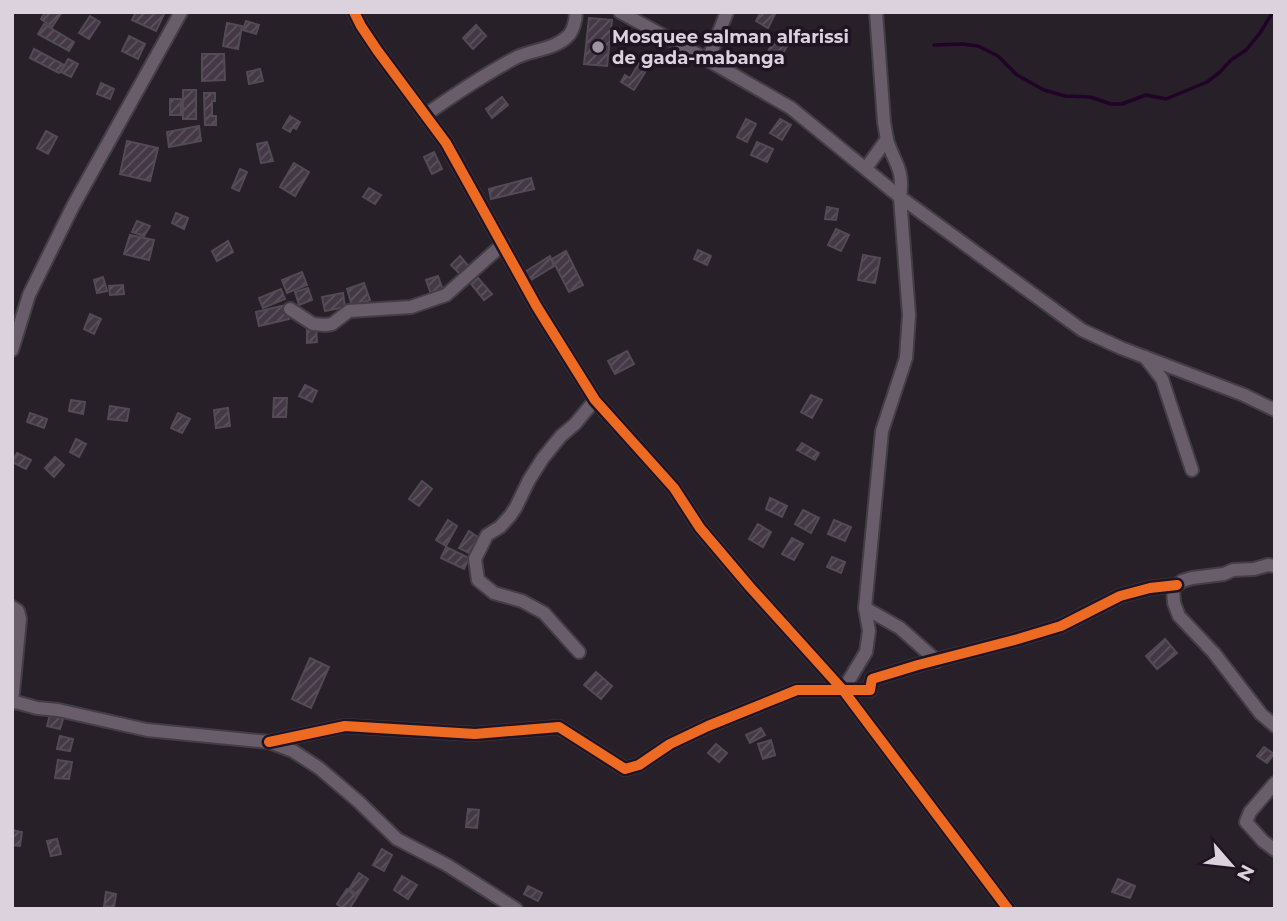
<svg xmlns="http://www.w3.org/2000/svg" width="1287" height="921" viewBox="0 0 1287 921" font-family="Montserrat,sans-serif">
<style>
.lines{fill:none;stroke-linecap:round;stroke-linejoin:round}
.stream{stroke:#220328;stroke-width:3.5}
.building{fill:url(#building-hatch);stroke:#514b53;stroke-width:2}
.minor-casing{stroke:#433d45;stroke-width:16}
.minor{stroke:#695d6b;stroke-width:12}
.cycleway-casing{stroke:#201323;stroke-width:15}
.cycleway{stroke:#ed6a23;stroke-width:10}
.poi-dot{fill:#9c949e;stroke:#201323;stroke-width:2.5}
.labels{text-anchor:middle;dominant-baseline:central;stroke-width:7;stroke-linejoin:round;paint-order:stroke}
.poi-label{font-size:18px;font-weight:bold;fill:#dbd2dd;stroke:#201323;text-anchor:start}
</style>
<defs>
<pattern id="building-hatch" width="6" height="6" patternUnits="userSpaceOnUse" patternTransform="scale(1.75)"><rect width="6" height="6" fill="#443746"/><path d="M-1 1l2-2M0 6l6-6M5 7l2-2" fill="none" stroke="#5e5360"/></pattern>
</defs>
<rect width="100%" height="100%" fill="#272029"/>
<g class="lines">
<path class="stream" d="M934,45L962,44L978,46L998,56L1017,75L1044,90L1065,96L1090,97L1111,104H1122L1146,95L1166,99L1207,82L1220,72L1231,60L1246,50L1260,33L1271,15L1275,12"/>
</g>
<g class="building">
<path d="M45,12H62L52,27L41,19Z"/>
<path d="M136,12H165L156,31L132,20Z"/>
<path d="M761,12H776L768,28L756,21Z"/>
<path d="M90,16L100,22L89,39L79,33Z"/>
<path d="M589,18L612,20L607,66L584,64Z"/>
<path d="M246,21L259,25L256,34L243,30Z"/>
<path d="M227,23L242,26L238,49L223,46Z"/>
<path d="M44,24L74,42L69,51L38,34Z"/>
<path d="M476,25L486,36L473,49L463,38Z"/>
<path d="M129,36L145,44L138,59L122,51Z"/>
<path d="M776,37L788,44L778,62L766,55Z"/>
<path d="M34,49L64,65L59,73L30,58Z"/>
<path d="M202,54H224L225,80L202,81Z"/>
<path d="M68,59L78,64L71,77L61,72Z"/>
<path d="M641,60L649,66L634,90L621,82L625,75L630,78Z"/>
<path d="M260,69L263,81L249,84L247,72Z"/>
<path d="M101,83L114,89L110,99L97,94Z"/>
<rect x="183" y="90" width="13" height="29"/>
<path d="M204,93H215V101H212V116H216V125H205Z"/>
<path d="M502,97L508,105L492,118L486,109Z"/>
<rect x="170" y="99" width="11" height="16"/>
<path d="M290,116L300,122L296,129L293,127L290,132L283,128Z"/>
<path d="M746,119L756,124L747,142L737,137Z"/>
<path d="M780,119L791,125L782,140L770,133Z"/>
<path d="M199,126L201,141L169,147L167,132Z"/>
<path d="M46,131L57,137L48,154L37,148Z"/>
<path d="M127,141L158,148L150,181L120,174Z"/>
<path d="M267,142L273,161L261,163L257,144Z"/>
<path d="M757,142L773,149L767,162L751,155Z"/>
<path d="M434,152L442,169L432,174L424,157Z"/>
<path d="M294,163L309,172L295,196L280,187Z"/>
<path d="M240,169L247,172L239,191L232,188Z"/>
<path d="M531,178L534,189L491,199L489,189Z"/>
<path d="M369,188L381,195L375,204L363,197Z"/>
<path d="M827,207L838,209L836,220L825,219Z"/>
<path d="M176,213L188,218L184,229L172,223Z"/>
<path d="M137,221L150,226L144,236L132,232Z"/>
<path d="M836,229L849,235L841,251L828,245Z"/>
<path d="M130,235L154,240L149,260L124,254Z"/>
<path d="M228,241L233,252L217,261L212,251Z"/>
<path d="M698,250L711,256L707,265L694,259Z"/>
<path d="M566,251L583,285L569,292L552,259Z"/>
<path d="M863,255L880,258L875,283L858,280Z"/>
<path d="M460,256L470,268L462,276L451,265Z"/>
<path d="M550,256L554,266L531,280L525,272Z"/>
<path d="M302,272L307,285L287,293L282,280Z"/>
<path d="M438,276L443,290L431,294L426,280Z"/>
<path d="M103,277L107,291L97,293L94,280Z"/>
<path d="M478,278L492,294L484,300L471,284Z"/>
<path d="M364,283L370,300L352,306L347,289Z"/>
<path d="M123,285L124,294L110,295L109,286Z"/>
<path d="M308,288L312,300L299,305L295,292Z"/>
<path d="M281,289L285,299L263,308L259,298Z"/>
<path d="M343,293L345,307L325,311L322,297Z"/>
<path d="M286,305L289,319L259,326L256,312Z"/>
<path d="M90,314L101,319L94,334L84,329Z"/>
<path d="M316,327L317,342L307,343V328Z"/>
<path d="M627,351L634,364L615,374L608,361Z"/>
<path d="M305,385L317,391L312,402L299,396Z"/>
<path d="M811,395L822,400L812,418L801,412Z"/>
<path d="M274,398H287L286,417H273Z"/>
<path d="M71,400L85,402L83,414L69,411Z"/>
<path d="M110,406L129,409L127,421L108,419Z"/>
<path d="M228,408L230,426L216,428L214,410Z"/>
<path d="M30,413L47,419L44,428L27,422Z"/>
<path d="M178,413L190,419L182,433L171,428Z"/>
<path d="M76,439L86,444L79,457L70,452Z"/>
<path d="M802,443L819,453L815,460L797,450Z"/>
<path d="M17,453L31,460L26,469L12,462Z"/>
<path d="M55,457L64,465L54,477L45,468Z"/>
<path d="M422,481L432,489L419,506L409,499Z"/>
<path d="M770,498L787,506L782,517L766,509Z"/>
<path d="M803,510L819,518L811,533L795,524Z"/>
<path d="M448,520L457,526L446,546L436,540Z"/>
<path d="M834,520L851,527L845,541L828,534Z"/>
<path d="M758,524L771,532L763,547L749,539Z"/>
<path d="M469,531L478,537L469,553L459,548Z"/>
<path d="M792,538L803,544L794,560L782,554Z"/>
<path d="M446,547L469,558L464,569L441,558Z"/>
<path d="M832,557L845,562L841,573L827,567Z"/>
<path d="M1165,639L1177,653L1157,669L1146,656Z"/>
<path d="M310,658L329,667L311,708L292,699Z"/>
<path d="M596,672L612,686L601,699L584,685Z"/>
<path d="M50,715L63,719L60,729L47,726Z"/>
<path d="M761,728L765,735L750,743L746,735Z"/>
<path d="M60,736L73,739L70,751L57,749Z"/>
<path d="M771,740L775,755L763,759L758,744Z"/>
<path d="M716,744L727,753L719,762L708,753Z"/>
<path d="M1264,747L1274,754L1267,763L1257,756Z"/>
<path d="M58,760L72,762L69,779L55,778Z"/>
<path d="M468,809L479,810L477,828L466,827Z"/>
<path d="M12,830L22,832L20,846L12,845Z"/>
<path d="M57,839L61,854L51,856L47,841Z"/>
<path d="M382,849L392,855L384,871L373,865Z"/>
<path d="M359,873L368,879L358,895L349,889Z"/>
<path d="M402,876L417,885L408,899L394,890Z"/>
<path d="M1118,879L1135,886L1130,898L1112,892Z"/>
<path d="M528,886L542,893L538,901L524,894Z"/>
<path d="M347,889L357,897L349,909H344L337,904Z"/>
<path d="M106,892L116,894L114,907L104,906Z"/>
</g>
<g class="lines">
<g class="minor-casing">
<g id="minor">
<path d="M354,12L361,26L377,50L446,143L537,307L595,400L674,488L700,528L750,587L843,690L1008,909"/>
<path d="M620,12L708,60L791,108L900,197L1082,330L1121,348L1244,395L1275,410"/>
<path d="M708,60L727,12"/>
<path d="M425,115C455,94 485,74 517,57C533,50 554,49 567,37C573,32 576,20 576,12"/>
<path d="M866,168L887,139"/>
<path d="M290,309L313,324L325,325L332,324L349,311L411,307L446,295L503,244"/>
<path d="M12,350L29,295L73,206L181,12"/>
<path d="M1145,357L1162,379L1192,470"/>
<path d="M1275,566L1268,565L1254,569L1233,570L1224,574L1192,578L1182,581L1173,589L1174,603L1179,616L1214,653L1261,714L1275,726"/>
<path d="M12,607L18,611L20,619L12,703"/>
<path d="M865,608L900,628L937,661"/>
<path d="M579,652L544,613L522,601L494,593L478,580L475,559L487,535L500,527L510,516L516,507L529,480L543,458L561,436L575,424L595,400"/>
<path d="M843,690L866,652L869,631L865,608L882,431L906,358L909,315L900,197C904,168 895,165 887,140C886,134 885,128 884,122L876,12"/>
<path d="M12,701L37,708L58,710L147,730L269,742L293,751L319,768L359,802L397,839L447,865L516,909"/>
<path d="M269,742L345,726L475,734L559,727L625,769L639,765L670,744L708,726L797,690H870L872,679L918,665L1018,639L1061,626L1120,596L1150,588L1177,585"/>
<path d="M1275,783L1250,812L1246,822L1263,841L1275,850"/>
</g>
</g>
<use href="#minor" class="minor"/>
<g class="cycleway-casing">
<g id="cycleway">
<path d="M354,12L361,26L377,50L446,143L537,307L595,400L674,488L700,528L750,587L843,690L1008,909"/>
<path d="M269,742L345,726L475,734L559,727L625,769L639,765L670,744L708,726L797,690H870L872,679L918,665L1018,639L1061,626L1120,596L1150,588L1177,585"/>
</g>
</g>
<use href="#cycleway" class="cycleway"/>
</g>
<circle class="poi-dot" cx="598" cy="47" r="7"/>
<g class="labels">
<g class="poi-label">
<text x="612" y="37">Mosquee salman alfarissi<tspan x="612" dy="21">de gada-mabanga</tspan></text>
</g>
</g>
<rect width="1287" height="921" fill="none" stroke="#dbd2dd" stroke-width="28"/>
<g transform="translate(1231 865) rotate(118)" stroke="#201323" stroke-width="5" paint-order="stroke">
<path d="M0-5L12 26L0 18L-12 26Z" fill="#dbd2dd"/>
<text y="-10" font-size="19" font-weight="bold" text-anchor="middle" fill="#dbd2dd">N</text>
</g>
</svg>
